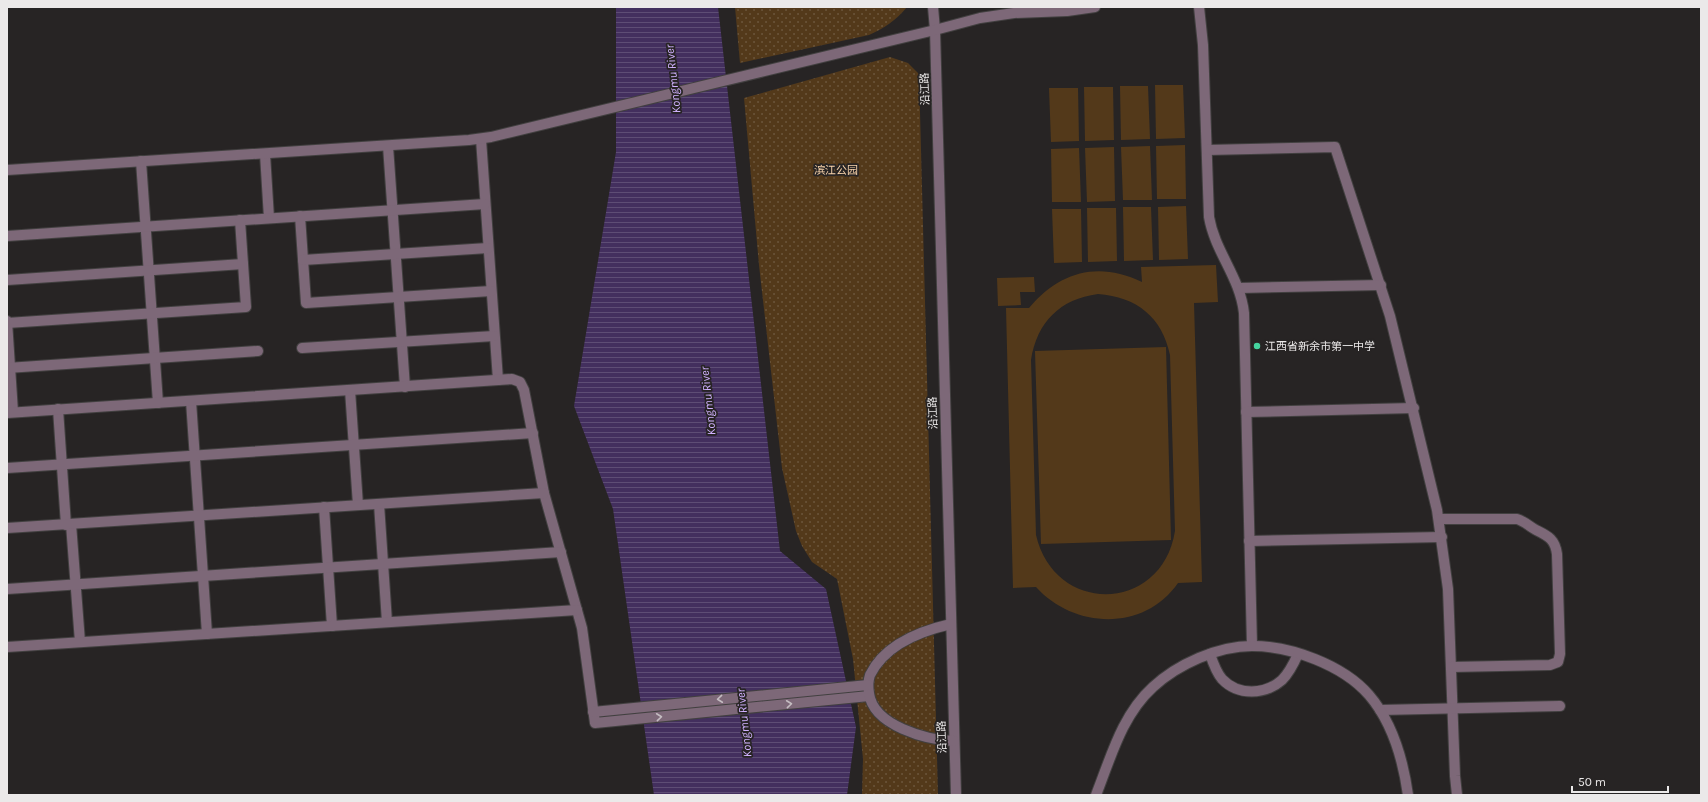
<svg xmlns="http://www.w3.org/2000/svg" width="1708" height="802" viewBox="0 0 1708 802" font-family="Karla,'Noto Sans SC',sans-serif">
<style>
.grass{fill:url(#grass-dots)}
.pitch{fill:#53391a;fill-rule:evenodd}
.water{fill:url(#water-rules)}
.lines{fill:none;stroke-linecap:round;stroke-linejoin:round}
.minor-casing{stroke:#424040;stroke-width:12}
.minor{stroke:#7d6878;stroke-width:10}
.oneway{stroke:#c4bcc1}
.poi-dot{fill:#45d49f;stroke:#272424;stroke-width:1.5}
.labels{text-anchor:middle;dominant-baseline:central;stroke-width:3.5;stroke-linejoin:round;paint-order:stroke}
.street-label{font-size:11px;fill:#ebe9e9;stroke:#272424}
.park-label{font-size:11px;fill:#f8d3ab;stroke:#272424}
.poi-label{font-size:11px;fill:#ebe9e9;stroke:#272424;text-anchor:start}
.water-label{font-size:12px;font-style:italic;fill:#d0b1fe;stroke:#272424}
</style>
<defs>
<pattern id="grass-dots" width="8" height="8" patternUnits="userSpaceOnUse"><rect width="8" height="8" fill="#53391a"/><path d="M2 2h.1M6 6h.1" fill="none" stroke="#6c563b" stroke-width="1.8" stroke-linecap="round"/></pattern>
<pattern id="water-rules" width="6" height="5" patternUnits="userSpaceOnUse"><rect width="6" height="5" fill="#432f5e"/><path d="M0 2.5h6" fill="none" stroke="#5e4d75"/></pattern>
</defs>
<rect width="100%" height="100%" fill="#272424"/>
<g class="grass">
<path d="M735,7H907C896,20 885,28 869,35L740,63Z"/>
<path d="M890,57L908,63L919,74L938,795H862L863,759L853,659L837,579L812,562L802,546L796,531L782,468L759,265L744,98Z"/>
</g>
<g class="pitch">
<path d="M1155,85H1183L1185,138L1156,139Z"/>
<path d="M1120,86H1148L1150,139L1121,140Z"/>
<path d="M1084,87H1113L1114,140L1085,141Z"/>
<path d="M1049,88H1078L1079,141L1051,142Z"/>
<path d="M1185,145L1186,199H1157L1156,146Z"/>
<path d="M1150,146L1152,200H1123L1121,147Z"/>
<path d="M1114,147L1115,201L1087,202L1085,148Z"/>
<path d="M1079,148L1081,202H1052L1051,149Z"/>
<path d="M1186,206L1188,259L1159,260L1158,207Z"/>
<path d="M1123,207H1151L1153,260L1124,261Z"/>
<path d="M1087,208H1116L1117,261L1088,262Z"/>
<path d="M1052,209H1081L1082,262L1054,263Z"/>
<path d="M1216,265L1218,302L1194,303L1202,582L1178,583C1144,632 1074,629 1036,587L1013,588L1006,308H1029C1060,271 1099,261 1142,282L1141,267ZM1098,294C1137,297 1162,317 1170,355L1175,531C1162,613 1055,616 1036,535L1031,360C1037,322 1060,299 1098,294Z"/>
<path d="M1034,277L1035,292H1020L1021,305L998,306L997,278Z"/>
<path d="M1166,347L1171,540L1041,544L1035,351Z"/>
</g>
<path class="water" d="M616,7H718L780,551L826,589L856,727L847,795H654L613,509L574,406L616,152Z"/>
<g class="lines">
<g class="minor-casing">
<g id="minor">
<path d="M933,7L935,30L956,795"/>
<path d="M1199,7L1203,45L1209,217C1215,252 1240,277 1244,313L1252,646"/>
<path d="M481,139L498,380"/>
<path d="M388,146L405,387"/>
<path d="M1207,150L1335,147L1390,316L1437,510L1448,589L1455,776L1457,795"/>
<path d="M265,154L269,218"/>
<path d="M141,161L158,403"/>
<path d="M7,170L469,140L491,137L935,30L980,18L1014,13L1067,11L1095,7"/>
<path d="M300,216L306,303L491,291"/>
<path d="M7,236L485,204"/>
<path d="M303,260L488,248"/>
<path d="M7,280L243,264"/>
<path d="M1239,288L1381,285"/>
<path d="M7,321L13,412"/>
<path d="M7,323L246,307L240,220"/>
<path d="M302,348L494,336"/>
<path d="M7,368L258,351"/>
<path d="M350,390L358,505"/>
<path d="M191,401L207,634"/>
<path d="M58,409L66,525"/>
<path d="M1246,412L1414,408"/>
<path d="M7,413L512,379L520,382L524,390L544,493L582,628L595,723L869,696"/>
<path d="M7,468L533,433"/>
<path d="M379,504L387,622"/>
<path d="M324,507L332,626"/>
<path d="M1439,519H1517C1524,521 1529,526 1536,530C1548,536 1555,539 1557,554L1560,654L1558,662L1550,665L1451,667"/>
<path d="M71,524L80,642"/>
<path d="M7,528L544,493"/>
<path d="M1249,541L1442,537"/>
<path d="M7,589L561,552"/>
<path d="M951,624C920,631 885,644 870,675C868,681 868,687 869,693C873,726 927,740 954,741"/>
<path d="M7,647L577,610"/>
<path d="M1210,654C1213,663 1216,672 1222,679C1238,696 1265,695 1282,680C1289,673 1294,663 1298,654"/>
<path d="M1380,710L1560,706"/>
<path d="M593,712L868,685"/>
<path d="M1096,795C1111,757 1122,715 1153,687C1178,664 1218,646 1252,646C1291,646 1343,665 1369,695C1393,723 1403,759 1408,795"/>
</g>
</g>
<use href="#minor" class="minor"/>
</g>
<defs><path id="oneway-chevron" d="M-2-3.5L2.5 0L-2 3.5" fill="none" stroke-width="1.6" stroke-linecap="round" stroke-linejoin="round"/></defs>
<g class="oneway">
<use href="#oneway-chevron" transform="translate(720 699) rotate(174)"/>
<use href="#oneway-chevron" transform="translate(789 704) rotate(-6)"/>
<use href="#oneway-chevron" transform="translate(659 717) rotate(-6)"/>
</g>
<circle class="poi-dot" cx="1257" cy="346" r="4"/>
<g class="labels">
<g class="street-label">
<text transform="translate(925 89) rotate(-92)">沿江路</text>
<text transform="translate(933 413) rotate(-92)">沿江路</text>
<text transform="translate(942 737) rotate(-92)">沿江路</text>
</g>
<g class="park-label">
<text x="836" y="170">滨江公园</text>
</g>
<g class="poi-label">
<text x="1265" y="346">江西省新余市第一中学</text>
</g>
<g class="water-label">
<text transform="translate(673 79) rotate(-96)">Kongmu River</text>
<text transform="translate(708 401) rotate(-96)">Kongmu River</text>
<text transform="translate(744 723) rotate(-96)">Kongmu River</text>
</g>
</g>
<rect width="1708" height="802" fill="none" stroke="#ebe9e9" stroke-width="16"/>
<path d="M1572 786v6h96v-6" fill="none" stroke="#ebe9e9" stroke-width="2"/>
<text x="1578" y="786" font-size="12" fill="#ebe9e9" stroke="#272424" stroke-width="3" paint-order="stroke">50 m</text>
</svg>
